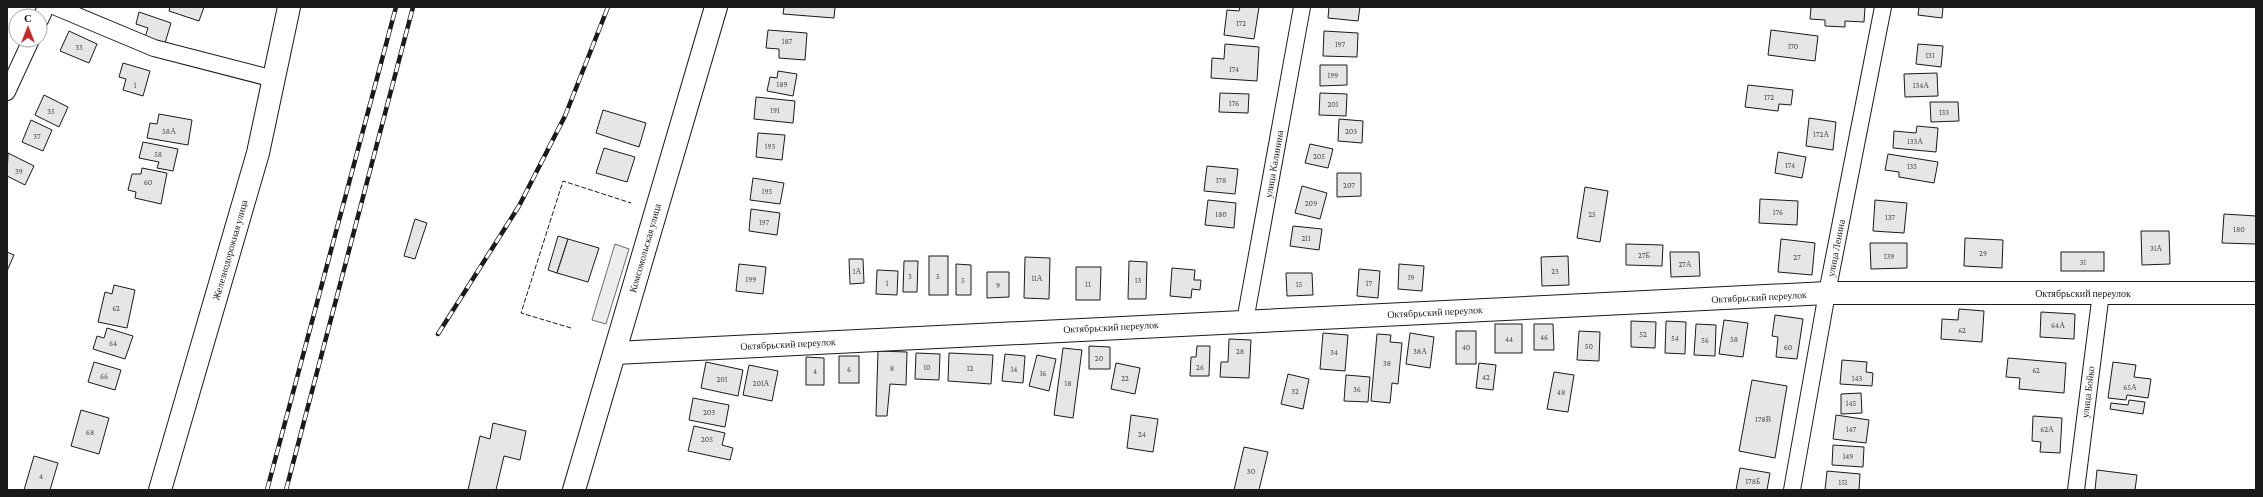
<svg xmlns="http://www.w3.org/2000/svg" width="2263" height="497" viewBox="0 0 2263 497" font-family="'Crimson Pro',serif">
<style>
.built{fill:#ededed;stroke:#6a6a6a}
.building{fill:#e6e6e6;stroke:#1a1a1a}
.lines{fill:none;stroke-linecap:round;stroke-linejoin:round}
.street-casing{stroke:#1a1a1a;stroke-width:18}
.secondary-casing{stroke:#1a1a1a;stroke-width:24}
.primary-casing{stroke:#1a1a1a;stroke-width:24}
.street{stroke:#fff;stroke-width:16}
.secondary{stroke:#fff;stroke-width:22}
.primary{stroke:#fff;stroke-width:22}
.rail-casing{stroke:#1a1a1a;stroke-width:4.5}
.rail{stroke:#fff;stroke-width:3;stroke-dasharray:9;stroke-linecap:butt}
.fence{stroke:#1a1a1a;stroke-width:1;stroke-dasharray:5 2;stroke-linecap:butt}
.labels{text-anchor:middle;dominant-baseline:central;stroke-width:3;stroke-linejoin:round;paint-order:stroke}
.number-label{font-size:8px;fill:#4d4d4d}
.street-label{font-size:10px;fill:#1a1a1a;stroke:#fff}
</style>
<rect width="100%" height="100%" fill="#fff"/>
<path class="built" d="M615,244L629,249L606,324L592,320Z"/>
<g class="building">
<path d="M170,7H204L199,21L169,11Z"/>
<path d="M784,7H835L834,18L783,14Z"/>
<path d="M1240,7H1259L1254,39L1224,35L1227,10L1239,11Z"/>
<path d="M1329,7H1360L1358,21L1328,18Z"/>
<path d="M1811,7H1865L1864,22L1845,21V27L1825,26V20L1810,19Z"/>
<path d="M1919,7H1943L1942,18L1918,15Z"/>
<path d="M139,12L171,23L165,43L145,37L148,28L136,24Z"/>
<path d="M768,30L807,33L805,60L779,58V49L766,48Z"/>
<path d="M1771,30L1818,36L1815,61L1768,55Z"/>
<path d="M69,31L97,44L89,63L60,51Z"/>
<path d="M1324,31L1358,33L1357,57L1323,56Z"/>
<path d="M1225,44L1259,47L1257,81L1211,78L1212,58L1224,59Z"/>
<path d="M1918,44L1943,46L1941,67L1916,64Z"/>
<path d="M123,63L150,71L143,96L123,90L126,79L119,77Z"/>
<path d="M1320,65H1347V85L1320,86Z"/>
<path d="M778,71L797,74L793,96L767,91L770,77L777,78Z"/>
<path d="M1937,73L1938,96L1905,97L1904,74Z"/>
<path d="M1748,85L1793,90L1791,105L1779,104L1778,111L1745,107Z"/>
<path d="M1220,93L1249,94L1248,113L1219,112Z"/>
<path d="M1320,93L1347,94L1346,116L1319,115Z"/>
<path d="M44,95L68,107L59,127L35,115Z"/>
<path d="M756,97L795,101L793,123L754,119Z"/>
<path d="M1930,102H1958L1959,121L1931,122Z"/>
<path d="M603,110L646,123L639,147L596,133Z"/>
<path d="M159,114L192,120L188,145L147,138L150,123L157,124Z"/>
<path d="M1809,118L1836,122L1833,150L1806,146Z"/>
<path d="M1339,119L1363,121L1362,143L1338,141Z"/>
<path d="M31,120L52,130L43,151L22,142Z"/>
<path d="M1917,126L1938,128L1936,152L1893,148L1894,131L1916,133Z"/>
<path d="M758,133L785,135L782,160L756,157Z"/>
<path d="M143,142L178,149L173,171L157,168L159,162L139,158Z"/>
<path d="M1310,144L1333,149L1328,168L1305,163Z"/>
<path d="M604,148L635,157L627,182L596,173Z"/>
<path d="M1778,152L1806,157L1802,178L1775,173Z"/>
<path d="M8,153L34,166L25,185L7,176Z"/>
<path d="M1888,154L1938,162L1934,183L1899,177V172L1885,170Z"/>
<path d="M1207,166L1238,169L1235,194L1204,191Z"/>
<path d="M142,168L167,173L161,204L135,198L136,192L128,190L132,174H141Z"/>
<path d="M1337,173H1361V196L1337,197Z"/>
<path d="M753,178L784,183L780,204L750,200Z"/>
<path d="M1302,186L1327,193L1320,219L1295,213Z"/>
<path d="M1585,187L1608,191L1600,242L1577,238Z"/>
<path d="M1760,199L1798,201L1797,225L1759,223Z"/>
<path d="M1208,200L1236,203L1234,228L1205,225Z"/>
<path d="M1875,200L1907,203L1904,233L1873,231Z"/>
<path d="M751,209L780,213L777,235L749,231Z"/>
<path d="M2224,214L2256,216V244L2222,243Z"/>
<path d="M415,219L427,223L415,259L404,256Z"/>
<path d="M1293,226L1322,229L1319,250L1290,246Z"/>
<path d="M2141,231H2169L2170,264L2142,265Z"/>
<path d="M558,236L568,239L557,273L548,270Z"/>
<path d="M1965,238L2003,240L2002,268L1964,266Z"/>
<path d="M568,239L599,248L588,282L557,273Z"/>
<path d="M1781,239L1815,243L1812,275L1778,272Z"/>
<path d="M1870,243H1907V268L1871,269Z"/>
<path d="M1626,244L1663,245L1662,266L1626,265Z"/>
<path d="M7,252L14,255L7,271Z"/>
<path d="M1670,252H1699L1700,276L1671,277Z"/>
<rect x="2061" y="252" width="43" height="19"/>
<rect x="929" y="256" width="19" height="39"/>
<path d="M1568,256L1569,285L1542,286L1541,257Z"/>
<path d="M1025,257L1050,258L1049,299L1024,298Z"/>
<path d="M849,259H863L864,283L850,284Z"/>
<path d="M904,261H918L917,292H903Z"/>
<path d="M1129,261L1147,262L1146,299H1128Z"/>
<path d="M739,264L766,267L763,294L736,291Z"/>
<path d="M956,264L971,265V295H956Z"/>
<path d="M1399,264L1424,266L1422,291L1398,289Z"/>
<path d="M1076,267H1101L1100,300H1076Z"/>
<path d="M1172,268L1195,270L1194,280H1201L1200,290L1192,289L1191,298L1170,296Z"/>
<path d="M1359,269L1380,271L1378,298L1357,296Z"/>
<path d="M877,270L898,271L897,295L876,294Z"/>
<path d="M987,272H1009V297L987,298Z"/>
<path d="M1286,273H1312L1313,295L1287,296Z"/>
<path d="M114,285L135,290L127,328L98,322L105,292L112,294Z"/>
<path d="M1959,309L1984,311L1982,342L1941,339L1942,319L1958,320Z"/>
<path d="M2041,312L2075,314L2074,339L2040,337Z"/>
<path d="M1775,315L1803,319L1797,359L1776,357L1778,337L1772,336Z"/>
<path d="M1724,320L1748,323L1743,357L1719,354Z"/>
<path d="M1631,321L1656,322L1655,348L1631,347Z"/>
<path d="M1666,321L1686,322L1685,354L1665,353Z"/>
<rect x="1495" y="324" width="27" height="29"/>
<path d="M1534,324H1553L1554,350H1534Z"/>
<path d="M1696,324L1716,325L1715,356L1694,355Z"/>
<path d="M107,328L133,336L125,359L93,349L97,336L104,338Z"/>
<rect x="1456" y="331" width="20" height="33"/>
<path d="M1579,331L1600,332L1599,361L1577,360Z"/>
<path d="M1323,333L1348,335L1345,371L1320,369Z"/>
<path d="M1410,333L1434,337L1430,368L1406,364Z"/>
<path d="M1377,334L1391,335L1390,342L1402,343L1398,384L1392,383L1390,403L1371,401Z"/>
<path d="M1229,339L1251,340L1249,378L1220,377L1221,362H1228Z"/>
<path d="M1089,346L1110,347V369H1089Z"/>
<path d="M1197,346H1210L1209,376H1190L1191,357H1196Z"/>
<path d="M1063,348L1082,350L1073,418L1054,415Z"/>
<path d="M878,351L907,352L906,385L890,384L887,416H876Z"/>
<path d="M916,353L940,354L939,380L915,379Z"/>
<path d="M949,353L993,355L991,384L948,381Z"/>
<path d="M1005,354L1025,356L1023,383L1002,381Z"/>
<path d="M1037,355L1056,359L1049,391L1029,386Z"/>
<rect x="839" y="356" width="20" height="27"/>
<path d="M806,357L824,358V385H806Z"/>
<path d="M2008,358L2066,363L2064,393L2019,389L2020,378L2006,377Z"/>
<path d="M1842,360L1867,362L1866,372L1873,373L1872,386L1840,384Z"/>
<path d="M94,362L121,370L115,390L88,382Z"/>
<path d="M706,362L743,370L738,396L701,388Z"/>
<path d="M2113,362L2136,365L2134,377L2151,379L2148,398L2127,395L2126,400L2108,398Z"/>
<path d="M1116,363L1140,368L1135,394L1111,389Z"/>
<path d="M1479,363L1496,365L1493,390L1476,388Z"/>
<path d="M749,365L778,371L772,401L743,395Z"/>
<path d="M1554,372L1574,375L1568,412L1547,409Z"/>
<path d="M1288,374L1309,379L1303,409L1281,404Z"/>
<path d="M1346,375L1370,377L1368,402L1344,401Z"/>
<path d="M1752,380L1787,386L1775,458L1739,451Z"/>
<path d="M1861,393L1862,413L1841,414V394Z"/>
<path d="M693,398L729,405L725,427L689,420Z"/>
<path d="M2129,400L2145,402L2143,414L2110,409L2111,403L2128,405Z"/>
<path d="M81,410L109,418L99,454L71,446Z"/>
<path d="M1131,415L1158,419L1153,452L1127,448Z"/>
<path d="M1836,415L1869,420L1866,443L1833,439Z"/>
<path d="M2033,416L2062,418L2060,453L2040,452L2041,442L2032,441Z"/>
<path d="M493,423L526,431L520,460L504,456L496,490H468L480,436L490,439Z"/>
<path d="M694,426L725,433L722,445L733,448L730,460L688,451Z"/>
<path d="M1833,445L1864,447L1863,467L1832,465Z"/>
<path d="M1244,447L1268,452L1259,490H1234Z"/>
<path d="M34,456L58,463L50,490H24Z"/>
<path d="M1740,468L1770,473L1767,490H1736Z"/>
<path d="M2097,470L2137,475L2135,490H2095Z"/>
<path d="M1827,471L1860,474L1859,490H1825Z"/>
</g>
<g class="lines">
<g class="street-casing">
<g id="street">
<path d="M56,7L154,48L274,79"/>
<path d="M40,20L46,7"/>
<path d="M7,92L31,40"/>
<path d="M1245,321L1302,7"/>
<path d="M1792,490L1827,293L1883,7"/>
<path d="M2076,490L2101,293"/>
</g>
</g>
<g class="secondary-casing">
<g id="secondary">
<path d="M615,353L1827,293H2256"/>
<path d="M160,490L258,153L289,7"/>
</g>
</g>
<g class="primary-casing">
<path id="primary" d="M574,490L716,7"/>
</g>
<use href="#street" class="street"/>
<use href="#secondary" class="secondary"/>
<use href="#primary" class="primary"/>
<g class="rail-casing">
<g id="rail">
<path d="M438,334L519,206L565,116L608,7"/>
<path d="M267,490L396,7"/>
<path d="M286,490L413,7"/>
</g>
</g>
<use href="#rail" class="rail"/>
<path class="fence" d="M571,328L521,313L563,181L631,203"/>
</g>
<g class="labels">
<g class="number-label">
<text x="1241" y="23">172</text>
<text x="787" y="41">187</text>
<text x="1340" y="44">197</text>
<text x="1793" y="46">170</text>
<text x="79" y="47">33</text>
<text x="1930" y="55">131</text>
<text x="1234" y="69">174</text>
<text x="1333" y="75">199</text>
<text x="782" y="84">189</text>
<text x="135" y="85">1</text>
<text x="1921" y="85">134А</text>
<text x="1769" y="97">172</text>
<text x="1234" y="103">176</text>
<text x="1333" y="104">201</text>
<text x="775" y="110">191</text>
<text x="51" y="111">35</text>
<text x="1944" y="112">133</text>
<text x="169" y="131">58А</text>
<text x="1351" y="131">203</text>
<text x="1821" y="134">172А</text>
<text x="37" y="136">37</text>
<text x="1915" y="141">133А</text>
<text x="770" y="146">193</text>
<text x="158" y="154">58</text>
<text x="1319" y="156">205</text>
<text x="1790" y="165">174</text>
<text x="1912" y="166">135</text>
<text x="19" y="171">39</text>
<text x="1221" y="180">178</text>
<text x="148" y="182">60</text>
<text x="1349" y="185">207</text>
<text x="767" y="191">195</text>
<text x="1311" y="203">209</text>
<text x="1778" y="212">176</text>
<text x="1221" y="214">180</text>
<text x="1592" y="214">25</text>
<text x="1890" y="217">137</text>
<text x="764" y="222">197</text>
<text x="2239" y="229">180</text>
<text x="1306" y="238">211</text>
<text x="2156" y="248">31А</text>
<text x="1983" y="253">29</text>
<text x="1644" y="255">27Б</text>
<text x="1889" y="256">139</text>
<text x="1797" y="257">27</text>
<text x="2083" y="262">31</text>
<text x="1685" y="264">27А</text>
<text x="857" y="271">1А</text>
<text x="1555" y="271">23</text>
<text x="910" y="276">3</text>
<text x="938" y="276">5</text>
<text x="1411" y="277">19</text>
<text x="1037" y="278">11А</text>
<text x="751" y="279">199</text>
<text x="963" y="280">5</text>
<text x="1138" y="280">13</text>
<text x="887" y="283">1</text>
<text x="1369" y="283">17</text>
<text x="1088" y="284">11</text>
<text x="1299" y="284">15</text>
<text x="998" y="285">9</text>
<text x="116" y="308">62</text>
<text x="2058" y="325">64А</text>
<text x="1962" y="330">62</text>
<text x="1643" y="334">52</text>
<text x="1544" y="337">46</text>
<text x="1675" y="338">54</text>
<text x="1509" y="339">44</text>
<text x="1734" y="339">58</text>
<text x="1705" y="340">56</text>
<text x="113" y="343">64</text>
<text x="1589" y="346">50</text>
<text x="1466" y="347">40</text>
<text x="1788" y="347">60</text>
<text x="1240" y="351">28</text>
<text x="1420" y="351">38А</text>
<text x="1334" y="352">34</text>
<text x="1099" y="358">20</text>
<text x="1387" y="363">38</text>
<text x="927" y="367">10</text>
<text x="1200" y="367">26</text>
<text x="892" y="368">8</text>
<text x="970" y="368">12</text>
<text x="849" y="369">6</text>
<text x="1014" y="369">14</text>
<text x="2036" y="370">62</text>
<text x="815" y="371">4</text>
<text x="1043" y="373">16</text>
<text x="104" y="376">66</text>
<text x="1486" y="377">42</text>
<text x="1125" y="378">22</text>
<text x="1857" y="378">143</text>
<text x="722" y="379">201</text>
<text x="761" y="383">201А</text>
<text x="1068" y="383">18</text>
<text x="2130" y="387">65А</text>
<text x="1357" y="389">36</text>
<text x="1295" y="391">32</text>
<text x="1561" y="392">48</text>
<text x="1851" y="403">145</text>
<text x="709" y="412">203</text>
<text x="1763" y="419">178В</text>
<text x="1851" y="429">147</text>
<text x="2047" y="429">62А</text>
<text x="90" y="432">68</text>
<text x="1142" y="434">24</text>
<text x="707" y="439">205</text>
<text x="1848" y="456">149</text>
<text x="1251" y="471">30</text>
<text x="41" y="476">4</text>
<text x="1753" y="481">178Б</text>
<text x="1843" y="482">151</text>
</g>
<g class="street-label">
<text transform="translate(1274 164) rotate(-80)">улица Калинина</text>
<text transform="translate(645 248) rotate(-74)">Комсомольская улица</text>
<text transform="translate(1836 248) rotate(-79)">улица Ленина</text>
<text transform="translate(230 250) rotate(-74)">Железнодорожная улица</text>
<text x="2083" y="293">Октябрьский переулок</text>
<text transform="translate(1759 297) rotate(-3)">Октябрьский переулок</text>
<text transform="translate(1435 312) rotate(-3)">Октябрьский переулок</text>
<text transform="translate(1111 327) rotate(-3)">Октябрьский переулок</text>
<text transform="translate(788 344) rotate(-3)">Октябрьский переулок</text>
<text transform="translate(2088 392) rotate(-83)">улица Бойко</text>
</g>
</g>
<rect width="2263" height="497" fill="none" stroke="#1a1a1a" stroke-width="16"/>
<g transform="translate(28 28)"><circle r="19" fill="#ffffff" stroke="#a3a3a3"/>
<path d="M0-3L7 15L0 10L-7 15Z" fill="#c62828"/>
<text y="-6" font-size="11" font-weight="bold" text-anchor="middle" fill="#1a1a1a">С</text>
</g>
</svg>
